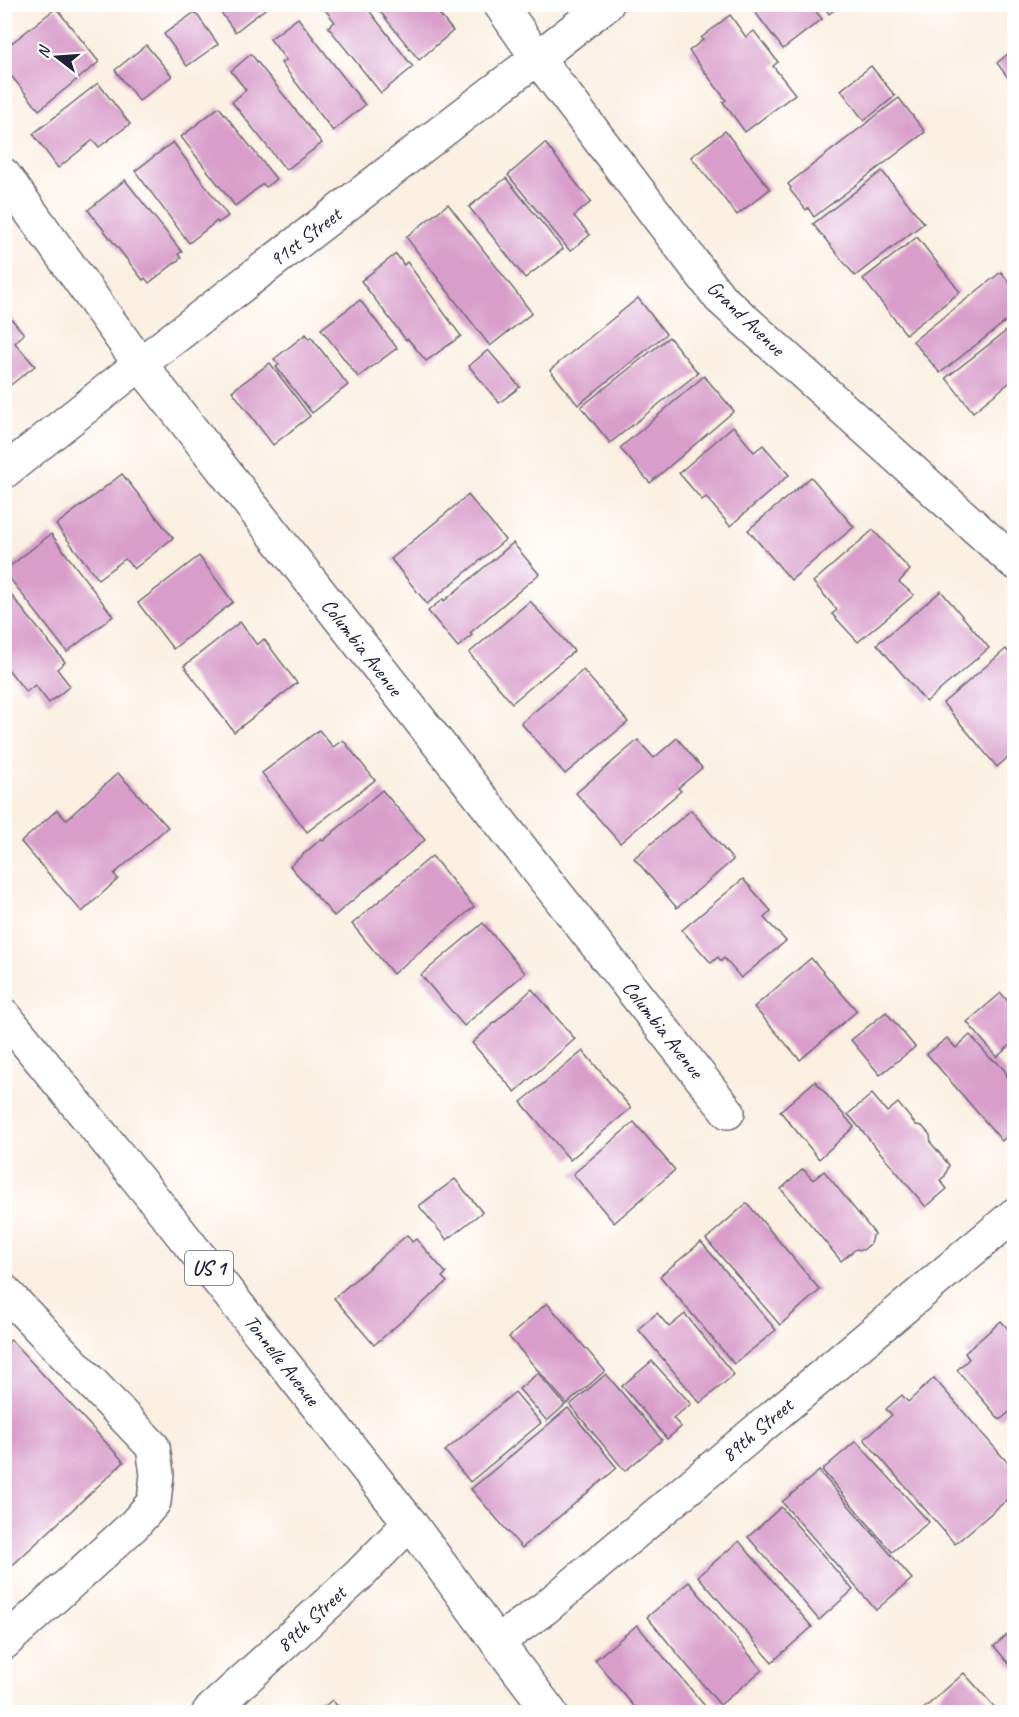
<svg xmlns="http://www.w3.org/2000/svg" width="1019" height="1717" viewBox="0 0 1019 1717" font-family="Caveat,sans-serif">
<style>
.building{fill:#d89dca}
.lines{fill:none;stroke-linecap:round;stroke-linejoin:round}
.minor-casing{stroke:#6e6a75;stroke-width:36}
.major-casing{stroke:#6e6a75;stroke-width:36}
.minor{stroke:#fff;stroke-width:33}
.major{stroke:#fff;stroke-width:33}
.labels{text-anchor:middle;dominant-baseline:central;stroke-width:4.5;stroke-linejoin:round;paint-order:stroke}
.shield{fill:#fff;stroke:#646476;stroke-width:1.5}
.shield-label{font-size:20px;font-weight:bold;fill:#22223b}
.street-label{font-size:21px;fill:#22223b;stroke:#fff}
</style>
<rect width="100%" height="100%" fill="#fff"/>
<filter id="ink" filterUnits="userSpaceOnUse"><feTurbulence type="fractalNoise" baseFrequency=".0167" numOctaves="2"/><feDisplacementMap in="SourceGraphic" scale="12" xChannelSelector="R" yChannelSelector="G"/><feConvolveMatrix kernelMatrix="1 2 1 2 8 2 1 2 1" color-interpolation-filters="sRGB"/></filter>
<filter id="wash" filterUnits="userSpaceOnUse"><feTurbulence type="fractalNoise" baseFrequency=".008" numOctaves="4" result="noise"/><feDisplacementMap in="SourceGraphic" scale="24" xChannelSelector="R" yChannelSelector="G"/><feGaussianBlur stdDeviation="1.35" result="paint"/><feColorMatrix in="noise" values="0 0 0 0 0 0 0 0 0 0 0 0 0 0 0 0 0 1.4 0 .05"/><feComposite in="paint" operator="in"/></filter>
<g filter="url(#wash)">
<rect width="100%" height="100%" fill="#faefe1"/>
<g id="blocks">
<g class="building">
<path d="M4,4H16L4,13Z"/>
<path d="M215,4H262L265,9L235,32Z"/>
<path d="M325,4H364L413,67L381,93L328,27L335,22L322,6Z"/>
<path d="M374,4H431L453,31L419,60Z"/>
<path d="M749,4H810L822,19L783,49Z"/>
<path d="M822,4H841L829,14Z"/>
<path d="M56,8L99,62L39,110L4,67V49Z"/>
<path d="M195,12L218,44L187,66L164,34Z"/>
<path d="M730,15L746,37L754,31L778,62L773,66L795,94L745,132L723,102L726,100L689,51L703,40L701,38Z"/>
<path d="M298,18L365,105L333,131L281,63L286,60L270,39Z"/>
<path d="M146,45L172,76L139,101L115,70Z"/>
<path d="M1014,49V86L997,63Z"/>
<path d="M251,54L322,143L286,170L232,102L246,90L231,71Z"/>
<path d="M871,66L895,96L864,121L841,90Z"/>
<path d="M98,83L130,124L99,147L93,140L58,168L33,134Z"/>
<path d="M899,98L925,132L814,217L808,208L806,210L790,190L791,188L788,184Z"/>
<path d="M219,107L276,179L266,187L263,184L235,206L181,137Z"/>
<path d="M725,131L770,189L737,215L691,157Z"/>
<path d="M173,142L228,216L218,223L217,221L189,243L135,171Z"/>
<path d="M545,143L591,202L574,216L590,235L570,251L508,175Z"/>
<path d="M882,171L924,223L855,276L813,224Z"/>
<path d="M506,178L563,249L525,278L469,207Z"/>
<path d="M125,180L182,252L178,254L181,258L149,283L145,278L143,280L88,210Z"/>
<path d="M448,204L532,313L490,346L406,237Z"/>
<path d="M917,237L960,292L906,334L863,279Z"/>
<path d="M396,254L404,265L407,262L461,336L426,361L408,339L406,340L361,281Z"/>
<path d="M1001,272L1014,289V315L940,373L913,341Z"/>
<path d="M638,298L666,334L578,405L550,370Z"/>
<path d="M360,300L397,348L358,377L321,329Z"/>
<path d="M4,310L24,334L15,343L35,366L4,390Z"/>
<path d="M1014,325V379L973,412L946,378Z"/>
<path d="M306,334L309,339L311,337L348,385L312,413L276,367L279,365L274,359Z"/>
<path d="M669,337L698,373L610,443L581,407Z"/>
<path d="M488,350L520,387L499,403L469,366Z"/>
<path d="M270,363L310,416L273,445L232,391Z"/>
<path d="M704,376L734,411L650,483L620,448Z"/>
<path d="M733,426L754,452L763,445L789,475L730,526L706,497L702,500L679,473Z"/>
<path d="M122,474L173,538L134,569L125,559L98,579L56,525Z"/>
<path d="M811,477L854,527L791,580L748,530Z"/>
<path d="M468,495L505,540L427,604L391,559Z"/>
<path d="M873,530L910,570L899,582L914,595L858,642L832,614L837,610L813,582Z"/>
<path d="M51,534L113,616L67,652L4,571Z"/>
<path d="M513,543L539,574L470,633L472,635L458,647L428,611L443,599L444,601Z"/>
<path d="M199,556L233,602L173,649L138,603Z"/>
<path d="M4,586L65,662L57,669L70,686L49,703L35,685L26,692L4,664Z"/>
<path d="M941,591L989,648L926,702L877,644Z"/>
<path d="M530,601L574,651L512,703L469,653Z"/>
<path d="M240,622L257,645L264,639L297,683L234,732L184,666Z"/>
<path d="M1006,649L1014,659V752L997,767L943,703Z"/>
<path d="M583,670L628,722L565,774L521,723Z"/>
<path d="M319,730L333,747L343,740L375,780L307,832L262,773Z"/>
<path d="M677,738L702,768L678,788L681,791L620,843L576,793L638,740L654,758Z"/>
<path d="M118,773L168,827L114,874L118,879L82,912L21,842L57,810L66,820Z"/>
<path d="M382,790L425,840L334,916L290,866L321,839L323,841Z"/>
<path d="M691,810L733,860L677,908L634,858Z"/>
<path d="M432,856L474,907L393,974L352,924Z"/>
<path d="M743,879L771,911L764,918L786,941L741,978L724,958L721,961L718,957L711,963L682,930Z"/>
<path d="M483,923L525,973L464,1026L421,975Z"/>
<path d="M811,958L857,1011L800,1060L754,1007Z"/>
<path d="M532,989L575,1039L515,1092L472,1043Z"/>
<path d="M1001,993L1014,1009V1042L997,1057L967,1022Z"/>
<path d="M886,1012L915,1047L880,1075L851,1040Z"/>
<path d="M970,1035L990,1058L997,1062L1005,1071L1008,1079L1014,1087V1129L1002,1141L927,1054L947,1038L956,1048Z"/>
<path d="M583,1051L631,1108L570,1160L521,1102Z"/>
<path d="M815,1081L854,1127L819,1159L780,1111Z"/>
<path d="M872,1094L887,1112L898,1103L916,1125L922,1126L930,1135L931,1143L949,1165L945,1176L940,1180L947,1189L926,1207L848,1114Z"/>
<path d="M634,1122L675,1170L614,1223L573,1174Z"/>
<path d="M803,1169L813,1180L824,1171L875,1234L872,1236L870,1244L863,1250L856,1249L841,1261L781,1189Z"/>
<path d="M455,1179L482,1212L447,1240L419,1206Z"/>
<path d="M747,1203L820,1290L780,1325L706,1239Z"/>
<path d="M407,1235L412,1242L416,1239L446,1273L442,1277L447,1282L374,1345L334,1298Z"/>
<path d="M701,1242L776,1330L734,1364L660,1276Z"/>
<path d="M547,1303L605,1371L567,1404L509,1337Z"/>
<path d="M657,1313L669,1327L685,1314L734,1375L700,1403L638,1329Z"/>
<path d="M1001,1321L1012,1333L1010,1337L1014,1342V1408L1000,1420L957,1370L969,1359L965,1353Z"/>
<path d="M11,1340L124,1462L4,1573V1346Z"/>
<path d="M652,1361L691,1404L673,1418L681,1427L667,1439L622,1386Z"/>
<path d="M538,1373L565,1405L547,1421L519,1389Z"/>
<path d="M606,1374L662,1440L625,1471L570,1405Z"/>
<path d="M934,1378L1014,1470V1494L955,1544L864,1439L892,1415L886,1409L902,1395L908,1402Z"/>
<path d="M515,1392L541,1423L470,1482L445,1451Z"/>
<path d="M568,1408L617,1468L522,1548L471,1489Z"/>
<path d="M856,1441L929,1522L892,1552L822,1470Z"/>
<path d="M819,1471L912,1579L876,1610L782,1502Z"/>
<path d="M781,1507L853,1590L819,1620L748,1537Z"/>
<path d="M739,1541L812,1627L772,1662L698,1576Z"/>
<path d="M689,1582L762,1670L720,1705L647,1617Z"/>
<path d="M637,1625L710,1712H639L595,1660Z"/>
<path d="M1014,1629V1670L994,1646Z"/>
<path d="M964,1673L999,1712H920Z"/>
<path d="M332,1700L343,1712H318Z"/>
</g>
</g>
</g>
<g filter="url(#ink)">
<use href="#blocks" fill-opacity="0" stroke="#6e6a75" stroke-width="1.5"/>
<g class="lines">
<g class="minor-casing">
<g id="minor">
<path d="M500,4L538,59L720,298L1014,562"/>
<path d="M4,175L140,364L728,1112"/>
<path d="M4,472L140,364L607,4"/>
<path d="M4,1291L153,1447L157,1474L154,1502L134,1525L4,1643"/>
<path d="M497,1642L545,1608L1014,1215"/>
<path d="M209,1712L359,1575L410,1523"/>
</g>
</g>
<g class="major-casing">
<path id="major" d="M4,1015L153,1198L410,1523L497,1642L550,1712"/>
</g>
<use href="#minor" class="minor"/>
<use href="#major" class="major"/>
</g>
</g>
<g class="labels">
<rect class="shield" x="185" y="1251" width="48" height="34" rx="4.5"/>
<g class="shield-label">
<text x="209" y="1268">US 1</text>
</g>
<g class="street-label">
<text transform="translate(305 237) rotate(-37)">91st Street</text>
<text transform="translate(746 318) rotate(44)">Grand Avenue</text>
<text transform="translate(362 647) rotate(52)">Columbia Avenue</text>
<text transform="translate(663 1029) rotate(52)">Columbia Avenue</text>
<text transform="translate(282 1360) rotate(52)">Tonnelle Avenue</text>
<text transform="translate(757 1430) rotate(-40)">89th Street</text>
<text transform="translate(311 1619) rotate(-43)">89th Street</text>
</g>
</g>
<rect width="1019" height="1717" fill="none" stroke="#fff" stroke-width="24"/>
<g transform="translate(57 57) rotate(287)" stroke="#ffffff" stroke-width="4.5" paint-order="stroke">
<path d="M0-4.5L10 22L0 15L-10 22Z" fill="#22223b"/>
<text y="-9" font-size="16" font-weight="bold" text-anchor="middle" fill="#22223b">N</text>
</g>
</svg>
